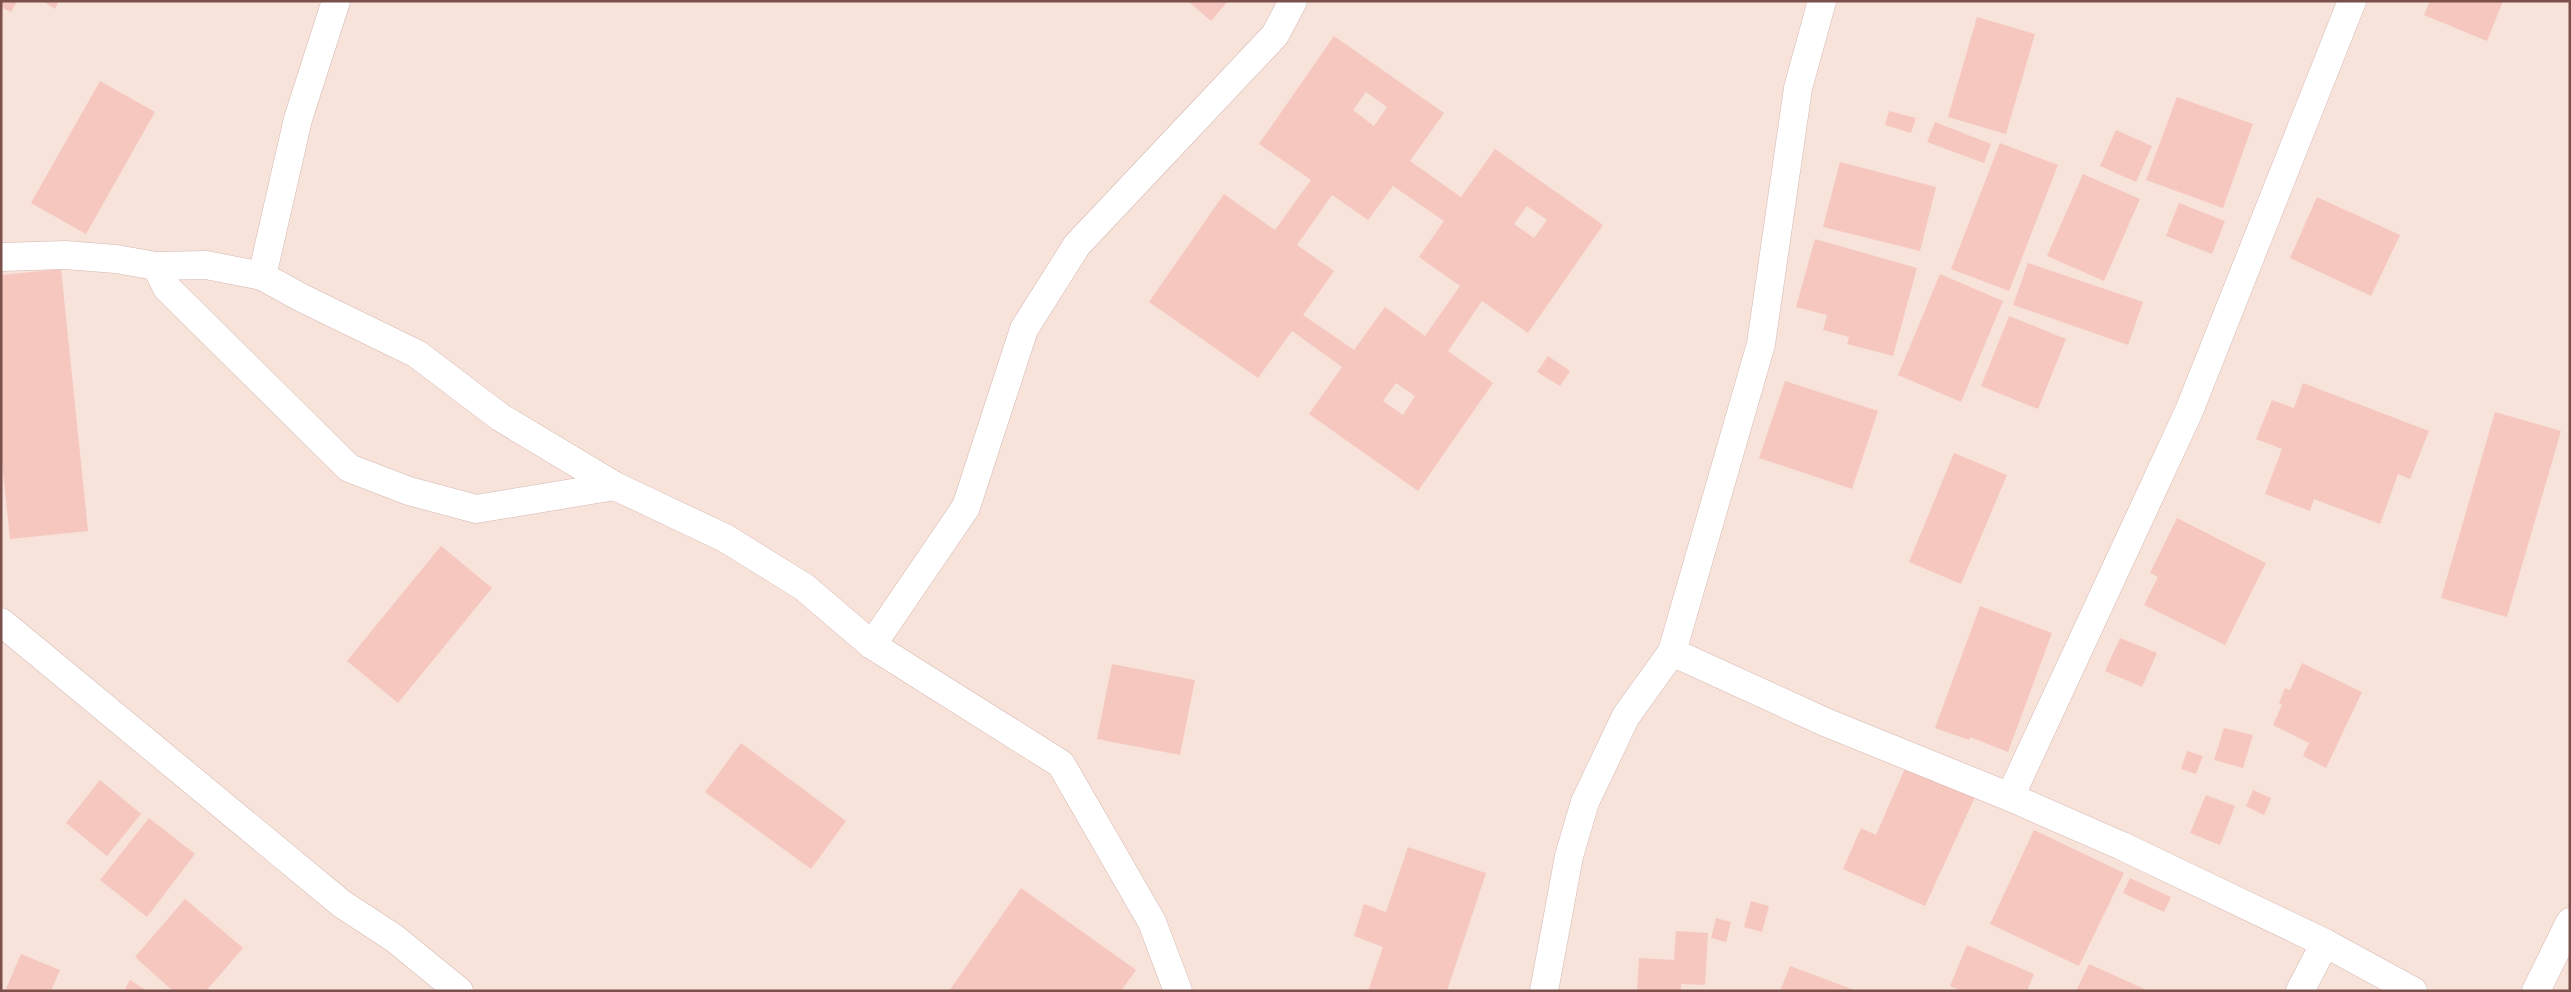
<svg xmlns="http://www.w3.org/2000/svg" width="2571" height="992" viewBox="0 0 2571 992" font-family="'Public Sans',sans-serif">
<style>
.residential{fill:#f8e3da}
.building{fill:#f5c7bf;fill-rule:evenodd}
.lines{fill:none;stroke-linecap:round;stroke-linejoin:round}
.minor-casing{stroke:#d4b7b1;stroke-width:29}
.minor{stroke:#fff;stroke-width:28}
</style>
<rect width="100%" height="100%" fill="#fef1ea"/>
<rect class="residential" x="1" y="1" width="2569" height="990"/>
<g class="building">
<path d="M1,1H17L11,12L1,7Z"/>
<path d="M43,1H59L55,9Z"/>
<path d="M1188,1H1228L1211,21Z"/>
<path d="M2430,1H2503L2487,41L2424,15Z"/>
<path d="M1977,17L2035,34L2006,134L1948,117Z"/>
<path d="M1334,36L1444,113L1410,161L1461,197L1495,149L1603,225L1528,333L1482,301L1448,351L1493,383L1418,491L1309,414L1342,367L1292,331L1258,378L1149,302L1224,194L1275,230L1311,180L1259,144ZM1366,92L1387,107L1374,126L1353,110ZM1393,186L1444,221L1419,257L1460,286L1425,336L1385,307L1354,350L1303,315L1334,271L1297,245L1332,195L1368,220ZM1527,206L1547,220L1534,238L1514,224ZM1396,383L1415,396L1403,415L1383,401Z"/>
<path d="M100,81L155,112L86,234L31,203Z"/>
<path d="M2177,97L2253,124L2223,208L2146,180Z"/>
<path d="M1889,111L1916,118L1911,133L1885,125Z"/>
<path d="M1935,122L1991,144L1984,163L1927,142Z"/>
<path d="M2116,130L2152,146L2136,182L2100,166Z"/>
<path d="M2000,143L2058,165L2009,291L1951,269Z"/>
<path d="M1840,162L1936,187L1920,251L1823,227Z"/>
<path d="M2083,174L2140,199L2104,281L2047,256Z"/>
<path d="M2317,197L2400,235L2371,296L2290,258Z"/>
<path d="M2179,203L2225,221L2212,254L2166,236Z"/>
<path d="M1815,239L1917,268L1893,356L1847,344L1849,337L1823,330L1827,315L1796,307Z"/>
<path d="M2028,263L2143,302L2128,345L2013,305Z"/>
<path d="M61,269L88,531L10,539L1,453V275Z"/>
<path d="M1940,274L2003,301L1961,402L1898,375Z"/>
<path d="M2009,316L2066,339L2038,409L1981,386Z"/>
<path d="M1548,356L1570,371L1560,386L1537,372Z"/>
<path d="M1785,381L1878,411L1852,489L1759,458Z"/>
<path d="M2303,383L2429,431L2410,479L2398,474L2380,524L2314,499L2310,511L2265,494L2282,449L2256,439L2272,400L2294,408Z"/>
<path d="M2495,412L2561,431L2507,617L2441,598Z"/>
<path d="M1954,453L2007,475L1961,584L1909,562Z"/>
<path d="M2177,518L2266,563L2225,645L2144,605L2158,577L2150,573Z"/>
<path d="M441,546L492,588L398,703L347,661Z"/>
<path d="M1980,606L2052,633L2008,752L1970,737L1969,740L1935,728Z"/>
<path d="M2120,638L2157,653L2142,687L2105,671Z"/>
<path d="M2302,663L2362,692L2326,768L2303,756L2309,743L2273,725L2282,705L2279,703L2285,688L2290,690Z"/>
<path d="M1112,664L1195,680L1180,755L1097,739Z"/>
<path d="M2224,728L2253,735L2243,768L2214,760Z"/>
<path d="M741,743L846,821L811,869L705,792Z"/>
<path d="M2187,751L2203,756L2196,774L2181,769Z"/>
<path d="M1906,766L1975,797L1925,906L1843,869L1861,828L1876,835Z"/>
<path d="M100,780L141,814L107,856L66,823Z"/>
<path d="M2253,790L2271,798L2264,815L2246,806Z"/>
<path d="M2206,795L2235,806L2220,845L2190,833Z"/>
<path d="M149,818L195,854L147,917L100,880Z"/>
<path d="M2034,830L2124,873L2079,966L1990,924Z"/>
<path d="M1408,847L1486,873L1447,991H1368L1383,947L1354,936L1364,904L1386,912Z"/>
<path d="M2130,878L2171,897L2164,912L2123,893Z"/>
<path d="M1021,888L1136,970L1121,991H949Z"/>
<path d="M185,899L243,948L206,991H173L135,957Z"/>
<path d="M1751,901L1769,906L1762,932L1744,927Z"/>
<path d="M1716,918L1731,922L1726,942L1711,938Z"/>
<path d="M1676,931L1708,933L1705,985L1681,984V991H1637L1639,958L1674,960Z"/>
<path d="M1967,945L2034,974L2027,991H1961L1950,986Z"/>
<path d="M21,954L60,970L51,991H5Z"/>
<path d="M2089,964L2149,991H2076Z"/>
<path d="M1790,966L1857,991H1780Z"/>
<path d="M130,980L147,991H124Z"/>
</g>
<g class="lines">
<g class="minor-casing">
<g id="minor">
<path d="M1,257L65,255L116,259L156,266L206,265L262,276L302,298L417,354L500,417L615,486L725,538L804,587L872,645L1061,764L1152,922L1178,991"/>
<path d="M156,266L167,288L349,468L409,491L476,509L615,486"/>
<path d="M262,276L298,119L336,1"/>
<path d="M1,622L342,904L394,938L459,991"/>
<path d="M872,645L966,507L1024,329L1077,245L1275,35L1293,1"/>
<path d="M1672,652L1825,722L2010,797L2122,846L2325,943L2413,991"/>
<path d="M2010,797L2189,411L2352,1"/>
<path d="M1544,991L1569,856L1585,802L1626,716L1672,652L1761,344L1798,88L1822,1"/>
<path d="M2300,991L2325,943"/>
<path d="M2536,991L2570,922"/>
</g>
</g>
<use href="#minor" class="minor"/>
</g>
<rect width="2571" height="992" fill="none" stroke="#7b4f4a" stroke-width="5"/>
</svg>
